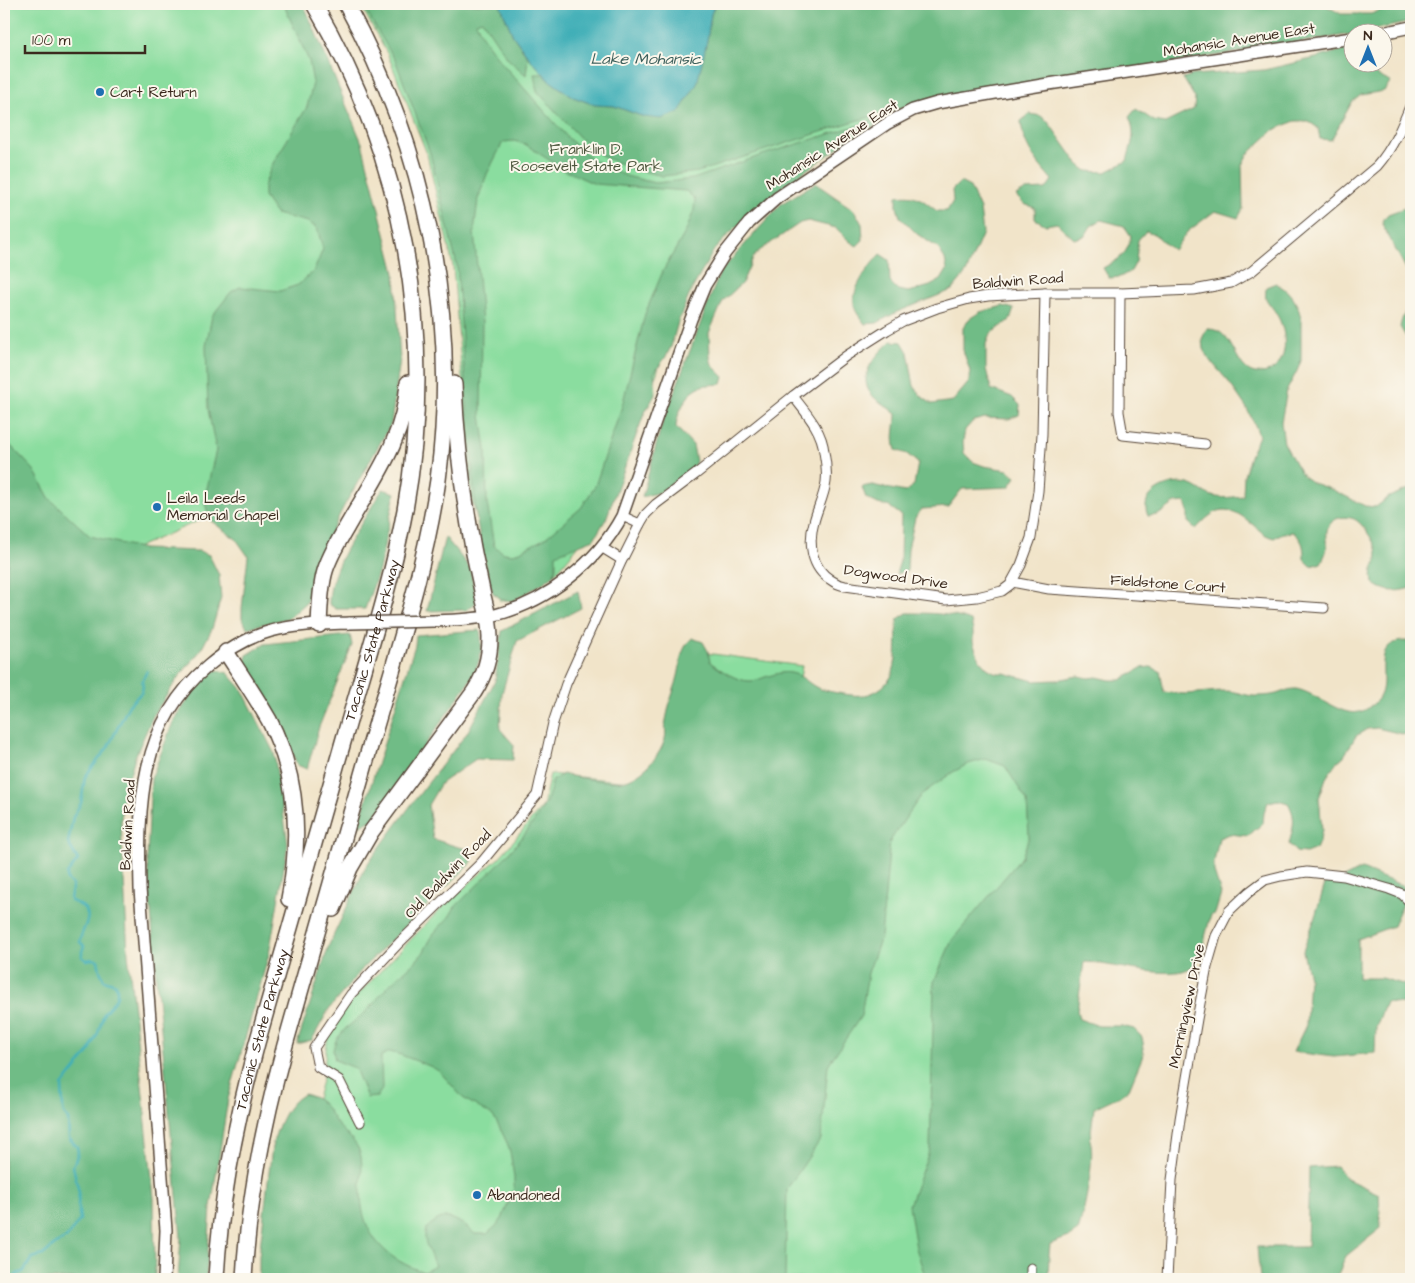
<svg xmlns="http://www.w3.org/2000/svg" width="1415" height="1283" viewBox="0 0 1415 1283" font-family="'Architects Daughter',sans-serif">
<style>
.green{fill:#8add9f;stroke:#62845e}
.forest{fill:#6fbc86;stroke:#557352;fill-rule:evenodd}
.water{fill:#3fafb7;stroke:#3d6c6a}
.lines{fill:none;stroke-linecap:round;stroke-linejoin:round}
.stream{stroke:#3fafb7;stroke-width:2.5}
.street-casing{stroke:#564638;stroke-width:11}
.secondary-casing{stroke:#564638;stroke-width:14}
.highway-casing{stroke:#564638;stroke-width:18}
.street{stroke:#fff;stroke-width:9}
.secondary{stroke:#fff;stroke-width:11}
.highway{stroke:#fff;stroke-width:15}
.secondary-bridge-casing{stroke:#564638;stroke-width:14;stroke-linecap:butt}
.secondary-bridge{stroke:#fff;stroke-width:11}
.poi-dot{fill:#1f6fb2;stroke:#fbf7ec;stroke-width:2}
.labels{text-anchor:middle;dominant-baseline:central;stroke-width:4;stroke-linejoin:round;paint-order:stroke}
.street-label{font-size:15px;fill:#3b2a1e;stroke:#fbf7ec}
.poi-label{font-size:15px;fill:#3b2a1e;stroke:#fbf7ec;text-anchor:start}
.park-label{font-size:15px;fill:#4f573e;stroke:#fbf7ec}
.water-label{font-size:16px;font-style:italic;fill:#3d5f5b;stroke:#fbf7ec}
</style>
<rect width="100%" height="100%" fill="#fbf7ec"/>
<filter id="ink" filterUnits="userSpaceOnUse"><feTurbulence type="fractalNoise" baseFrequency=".02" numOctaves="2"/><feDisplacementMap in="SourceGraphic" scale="10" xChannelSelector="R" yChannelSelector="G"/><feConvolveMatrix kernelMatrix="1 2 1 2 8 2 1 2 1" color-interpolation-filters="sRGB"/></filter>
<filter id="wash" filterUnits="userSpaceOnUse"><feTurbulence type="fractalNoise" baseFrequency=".0096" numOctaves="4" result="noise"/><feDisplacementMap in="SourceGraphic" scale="20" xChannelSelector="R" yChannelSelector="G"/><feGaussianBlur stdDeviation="1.12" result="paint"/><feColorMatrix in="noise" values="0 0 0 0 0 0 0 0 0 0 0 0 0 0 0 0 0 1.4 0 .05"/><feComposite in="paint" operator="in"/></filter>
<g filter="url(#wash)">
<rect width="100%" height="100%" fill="#f1e4c9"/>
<g class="green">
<path d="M4,4H293L296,7L346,210L221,511L49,586L4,671Z"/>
<path d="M360,4H1273L927,84L770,187L724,230L691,279L610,502L598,522L554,575L526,591L500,601L472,501L453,266L427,154L388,55Z"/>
<path d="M698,652L802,666L797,697L1225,741L1203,958L1037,947L1030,1279H295L294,1182L323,1077L328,1032L345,1008L447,902L499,858L543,806L550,774L669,786Z"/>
</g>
<g class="forest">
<path d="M285,4L304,5L362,143L395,273L400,360L391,424L343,508L319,556L312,576L307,602L289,618L247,628L242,618V608L248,556L236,539L211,521L204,501L216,450L208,409L206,346L212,316L231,292L240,287L280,291L298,285L314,271L323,249L317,228L308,222L276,214L264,197V186L272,165L307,107L313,83L309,61L286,10Z"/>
<path d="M362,4H500L513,36L528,57L526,75L508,59L482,20L476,22L481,34L500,61L569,139L593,160L626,176L655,183L693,179L762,155L871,121H878V124L838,148L781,188L735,228L714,250L691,291L678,322L671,347L665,358L654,373L656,393L644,414L606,519L594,539L556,554V567L554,575L540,585L513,601L503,600L493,593L489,580L482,550L476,515L465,383L457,266L430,153L396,62ZM514,141L525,144L564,170L595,184L686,191L695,199L694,210L686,231L663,271L645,314L622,406L595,486L581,508L544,539L514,554L504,553L494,546L487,503L486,449L481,415L482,322L474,232L478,199L487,174L503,142Z"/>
<path d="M715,4H1323L1341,14H1371L1397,4H1411V22L1363,32H1352V34L915,104L887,113L855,121L698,172L663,176L633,169L604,157L584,142L557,113L537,91L534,74H544L550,81L573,97L595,105L614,106L644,117L707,41L711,14Z"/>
<path d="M1352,47V62L1362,63V67L1390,82L1384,91L1361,95L1352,102L1331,140L1320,139L1318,128L1308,121H1295L1274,130L1247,155L1242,165L1243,209L1238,218L1215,211L1187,232L1174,250C1161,243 1161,235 1146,231L1138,240L1136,262L1131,271L1120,277L1109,278L1103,268C1119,259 1127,256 1131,236L1124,226L1101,220L1091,226L1085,236L1074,239L1057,223L1046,225L1035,219V208L1024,204L1016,196L1026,190L1046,189L1052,180C1036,161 1023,147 1021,121L1030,114L1041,116L1049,123L1078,164L1087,171L1106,172L1127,161C1131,144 1137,135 1129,117L1136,109L1154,121L1165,123L1194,109L1195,98L1183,78L1193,75L1264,70L1320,57Z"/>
<path d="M960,182L970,187L980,209L983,233L966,273L952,290L897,312L877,323L865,324C860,317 854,311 854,303C852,288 870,265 880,254L889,260L890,282L898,290L909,292L930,286L941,280L947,270L945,259L938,248L917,234L900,217L897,207V196C917,193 922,200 937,211H947L953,201L952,190Z"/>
<path d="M815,183L854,210L862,224L863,240L857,246L849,241L836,228L808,221L800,223L759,251L753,258L742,283L723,301L709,333L710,357L712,365L724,377L722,384C715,385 703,384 697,388C687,394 676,415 676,427L693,445L696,461L693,468L660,492L642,497L661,427L720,272L781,204Z"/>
<path d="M1411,203V278C1405,266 1398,255 1392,243C1388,234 1384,231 1382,221L1388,214L1407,207Z"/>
<path d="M1276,283L1286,290L1293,298L1298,307L1301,318V361L1297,371L1287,390L1281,422L1284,443L1296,465L1303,476L1313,483L1333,490L1365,506L1376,507L1389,497L1411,488V588C1396,592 1386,593 1373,583C1370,568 1377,565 1377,553C1377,545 1363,524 1356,520C1349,516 1337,516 1331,523C1324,530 1328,537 1327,545C1327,552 1324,557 1321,563L1311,566L1304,559C1304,546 1303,540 1293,532L1283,533L1274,538C1270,537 1267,536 1263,533C1249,523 1231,500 1211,515C1205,519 1201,524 1196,529L1188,522V512L1185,502L1175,503L1158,515L1148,516C1147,513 1146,511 1146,508C1145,490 1173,480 1188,484C1197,486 1203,493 1212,496C1222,499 1233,497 1243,496L1244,476L1250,456L1259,436L1256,427L1246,407L1228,381L1208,358L1203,349L1202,339L1207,328C1211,329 1215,330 1218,331C1238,342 1237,381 1267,372C1290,365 1287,331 1277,315C1274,309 1269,304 1266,299C1265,296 1266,291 1266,287Z"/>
<path d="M1003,306L1014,309L1010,320L990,334L986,344V369L991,389L1012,397L1020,405L1019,415L1009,419L985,418L973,421L965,430L963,442L964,453L973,462L984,466L1008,470L1016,477L1009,487L962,489L948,507L922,509L915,518L908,549L907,571L896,574L900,561L901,515L890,507L878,504L866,498L862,487L872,485L905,492L914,485L918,463L907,454L896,450C892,436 896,428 896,414C889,408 884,405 877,400C852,380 875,356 891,341L902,342L908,352L914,386L921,396L932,404L953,401L969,382L970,371L963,350V328L969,319L980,312Z"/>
<path d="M1411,306V342L1406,337L1400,327C1402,318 1404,312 1411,306Z"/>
<path d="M4,440L10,445L34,470L50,499L90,536L144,549L199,551L209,555L219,575L221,598L212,629L201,650L178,678L153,716L135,757L122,801L121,824L128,954L154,1198L155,1279H4V609L6,598L8,553L4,540V503L7,486L4,479Z"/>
<path d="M383,489L395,493L379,570L365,609H336L329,604C329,567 359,529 377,498Z"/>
<path d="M445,537L470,568L477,602L467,610L427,611Z"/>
<path d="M578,591L581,608L517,641L502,693L500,729L514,745L513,760L476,759L441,783L428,805L433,839L455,846L471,850L472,862L364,967L329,1009L312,1040L297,1044L329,945L366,866L414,801L467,733L495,681L502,631Z"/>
<path d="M907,613C929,613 950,613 971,621L973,631V642L976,651L980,660L987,668L996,673H1004L1034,681L1057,680L1078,676L1089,678L1097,677L1110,680H1121L1141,668L1151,667L1160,671L1164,692C1172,693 1180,694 1187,694C1200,693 1213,691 1225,691C1237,691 1247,697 1259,696C1266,696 1276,695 1282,692C1288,690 1289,689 1296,689C1315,692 1341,717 1359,712C1363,711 1366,710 1369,707C1390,694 1380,675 1384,655C1386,643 1401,639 1411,642V736L1377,728L1367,729L1356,736L1344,756L1337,762L1326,778L1319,798L1322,830L1320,840L1316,849L1306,853L1296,852L1289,844C1293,828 1297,818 1288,803L1278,800L1268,802L1264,813L1263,823L1248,836L1229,834L1219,838L1214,862V872L1221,894L1215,914L1211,915C1206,931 1204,948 1195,963C1183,985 1106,962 1084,962L1077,1010L1079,1019L1099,1026H1122L1134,1029L1142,1037L1144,1048L1142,1058L1129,1089L1121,1095L1094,1108L1090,1140C1096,1156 1084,1213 1078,1231L1069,1237L1050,1244L1049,1254L1048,1279H926L916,1248L909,1205L930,1149L934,982L952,940L1022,857L1029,837L1027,801L1005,766L986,759L968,764L953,772L922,794L890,841L881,937L868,973L861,1016L828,1065L821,1139L787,1189L785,1279H259V1256L272,1147C277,1128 285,1104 304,1094C321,1098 326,1106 334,1120C342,1132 356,1139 360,1153C364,1165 360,1183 361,1195C362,1236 387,1260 424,1272L435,1266C432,1258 424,1243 425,1236C425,1229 428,1226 433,1223C448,1210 463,1224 475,1234H487L495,1227L502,1219L514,1188V1177L511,1157L508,1145L499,1126L493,1116L463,1098L440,1072L432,1067L401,1055L390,1052L381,1056L382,1089L377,1097L367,1098L355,1068L335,1060L333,1050L336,1040L345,1029L368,1010L389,985L414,963L423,953L434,933L449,917L455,907C489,873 522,845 546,802C549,796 551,787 553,780L563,774C573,777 614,784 623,781C642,776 659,758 665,739C667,733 664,726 666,720C667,715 668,711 669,706C671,696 676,686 678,676C682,660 679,651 692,638L703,642L708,651L710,662C721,670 736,681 750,681C755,681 760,679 765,677C773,675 782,671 791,673C803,675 809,685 820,689C831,692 854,697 865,695C877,693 890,683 893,672C899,655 895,636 898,619Z"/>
<path d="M480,630C484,651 480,661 471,679L373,820L358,826L415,645L416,635Z"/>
<path d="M350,635L352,645L319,727L307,769L297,765L283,728L254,679L244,666L247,655L265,644Z"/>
<path d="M217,670L228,673L242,689L274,753L288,844L269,954L228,1099L211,1207L206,1279H178L181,1237L156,977L147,859L151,779L173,722L200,682L207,674Z"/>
<path d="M1362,869L1403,886L1402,905L1393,926L1358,939V978H1381L1410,986L1408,1004L1386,1002L1376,1027L1375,1053L1334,1057L1293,1052L1306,1025L1309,978L1303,951L1313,923L1325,884L1335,882Z"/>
<path d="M1336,1166L1347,1179L1379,1194L1381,1228L1346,1256L1336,1279H1260L1257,1247H1307L1309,1168Z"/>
</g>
<path class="water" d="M500,4H715L711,14L707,41L697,84L679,112L661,119L644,117L614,106L595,105L573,97L550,81L530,59L513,36Z"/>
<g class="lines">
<path class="stream" d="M13,1279L17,1274L23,1272L32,1258L43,1255L56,1244L66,1238L80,1220L78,1205L79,1192L73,1166L78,1153L77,1147L69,1138L68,1119L64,1114L63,1109L62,1086L89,1052L98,1033L104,1013L115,1000L117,995V989L116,984L104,980L100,971L98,960L92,959L87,960L82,957V951L84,946L80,942C80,931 94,918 84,908C80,904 74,903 70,900C70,894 73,890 72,884L67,880V874L78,860L68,843L73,817L81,803L85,777L108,747L129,705L141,693L143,687L142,681L147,671"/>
</g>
</g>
<g filter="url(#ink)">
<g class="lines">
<g class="street-casing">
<g id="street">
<path d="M1120,293L1119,412L1123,435L1205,444"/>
<path d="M793,396C806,413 822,430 824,452C826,462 827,473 826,482C824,497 817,509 814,522C808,543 811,568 831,580C835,583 840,585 845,586L946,600L977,597L1002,591L1010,585L1021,565L1031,538L1038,491L1042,434L1045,293"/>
<path d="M622,516L640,524"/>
<path d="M601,547L622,560"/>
<path d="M1012,582L1049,589L1324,608"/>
<path d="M360,1122L339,1080L318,1067L314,1048L351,994L399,943L481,863L537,795L553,723L566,684L622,560L640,524L646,514L656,504L696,474L793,396L846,356L887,330L903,321L937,308L969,299L988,296L1045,293H1120L1194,290L1231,283L1252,271L1377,166C1393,148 1402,126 1411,104"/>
<path d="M1031,1279V1268"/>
<path d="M1167,1279L1172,1180L1180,1119L1197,1019L1207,967L1216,936L1229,911L1249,892L1265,880L1281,876L1307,872L1344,876L1389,889L1402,894L1411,903"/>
</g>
</g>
<g class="secondary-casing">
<g id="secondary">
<path d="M1382,33L1411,27"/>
<path d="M434,621C454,620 475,620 495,615C547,602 597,563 622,516L691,319L705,285L725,253L749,223L777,198L888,123L913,110L937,103L1042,85L1352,38"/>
<path d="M164,1279L166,1230L140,889C138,805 139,724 208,666C226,651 248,637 271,631C296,624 323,624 350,623"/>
</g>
</g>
<g class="highway-casing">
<g id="highway">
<path d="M319,625C320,607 320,588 325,571C330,554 340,539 349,523C376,476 404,439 408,383"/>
<path d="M226,652C241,675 256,697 269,720C298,776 301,838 289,899"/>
<path d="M333,909L350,868L371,832L474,692C485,675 490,658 490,638C490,623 487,611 483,596C480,580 476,564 473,548C463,494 456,439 454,384"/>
<path id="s1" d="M216,1279C220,1199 236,1121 257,1043C286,940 316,838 345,735C366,661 391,586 405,510C437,334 404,158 314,4"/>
<path d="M244,1279C248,1200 264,1122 285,1045C314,944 342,843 371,743C396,656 425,569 438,480C460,314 426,150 346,4"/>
</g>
</g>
<use href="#street" class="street"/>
<use href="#secondary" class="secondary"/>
<use href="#highway" class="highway"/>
<g class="secondary-bridge-casing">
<path id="secondary-bridge" d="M350,623L434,621"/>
</g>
<use href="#secondary-bridge" class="secondary-bridge"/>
</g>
</g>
<g class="poi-dot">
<circle cx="100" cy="92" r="5"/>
<circle cx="157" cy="507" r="5"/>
<circle cx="477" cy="1195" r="5"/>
</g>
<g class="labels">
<g class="street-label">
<text transform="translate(1239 40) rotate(-9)">Mohansic Avenue East</text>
<text transform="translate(832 145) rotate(-33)">Mohansic Avenue East</text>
<text transform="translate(1018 281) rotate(-4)">Baldwin Road</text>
<text transform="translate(896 577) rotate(8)">Dogwood Drive</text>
<text transform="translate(1168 584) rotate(4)">Fieldstone Court</text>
<text stroke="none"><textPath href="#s1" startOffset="659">Taconic State Parkway</textPath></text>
<text transform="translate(128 825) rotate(-87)">Baldwin Road</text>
<text transform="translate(448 874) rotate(-46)">Old Baldwin Road</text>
<text transform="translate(1187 1006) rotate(-78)">Morningview Drive</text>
<text stroke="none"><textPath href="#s1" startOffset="254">Taconic State Parkway</textPath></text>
</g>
<g class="poi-label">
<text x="110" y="92">Cart Return</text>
<text x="167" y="498">Leila Leeds<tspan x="167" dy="17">Memorial Chapel</tspan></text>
<text x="487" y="1195">Abandoned</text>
</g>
<g class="park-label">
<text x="586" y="149">Franklin D.<tspan x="586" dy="17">Roosevelt State Park</tspan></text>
</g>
<g class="water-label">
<text x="646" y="59">Lake Mohansic</text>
</g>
</g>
<rect width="1415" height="1283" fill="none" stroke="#fbf7ec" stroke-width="20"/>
<g transform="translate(1368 48)"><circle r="24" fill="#fbf7ec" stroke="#aea59a"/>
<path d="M0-4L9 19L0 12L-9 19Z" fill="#1f6fb2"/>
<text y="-8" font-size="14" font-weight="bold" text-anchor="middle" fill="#3b2a1e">N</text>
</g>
<path d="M25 45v8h120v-8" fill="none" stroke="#3b2a1e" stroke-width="2.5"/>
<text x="32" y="45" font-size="15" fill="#3b2a1e" stroke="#fbf7ec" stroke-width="4" paint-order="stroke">100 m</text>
</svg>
